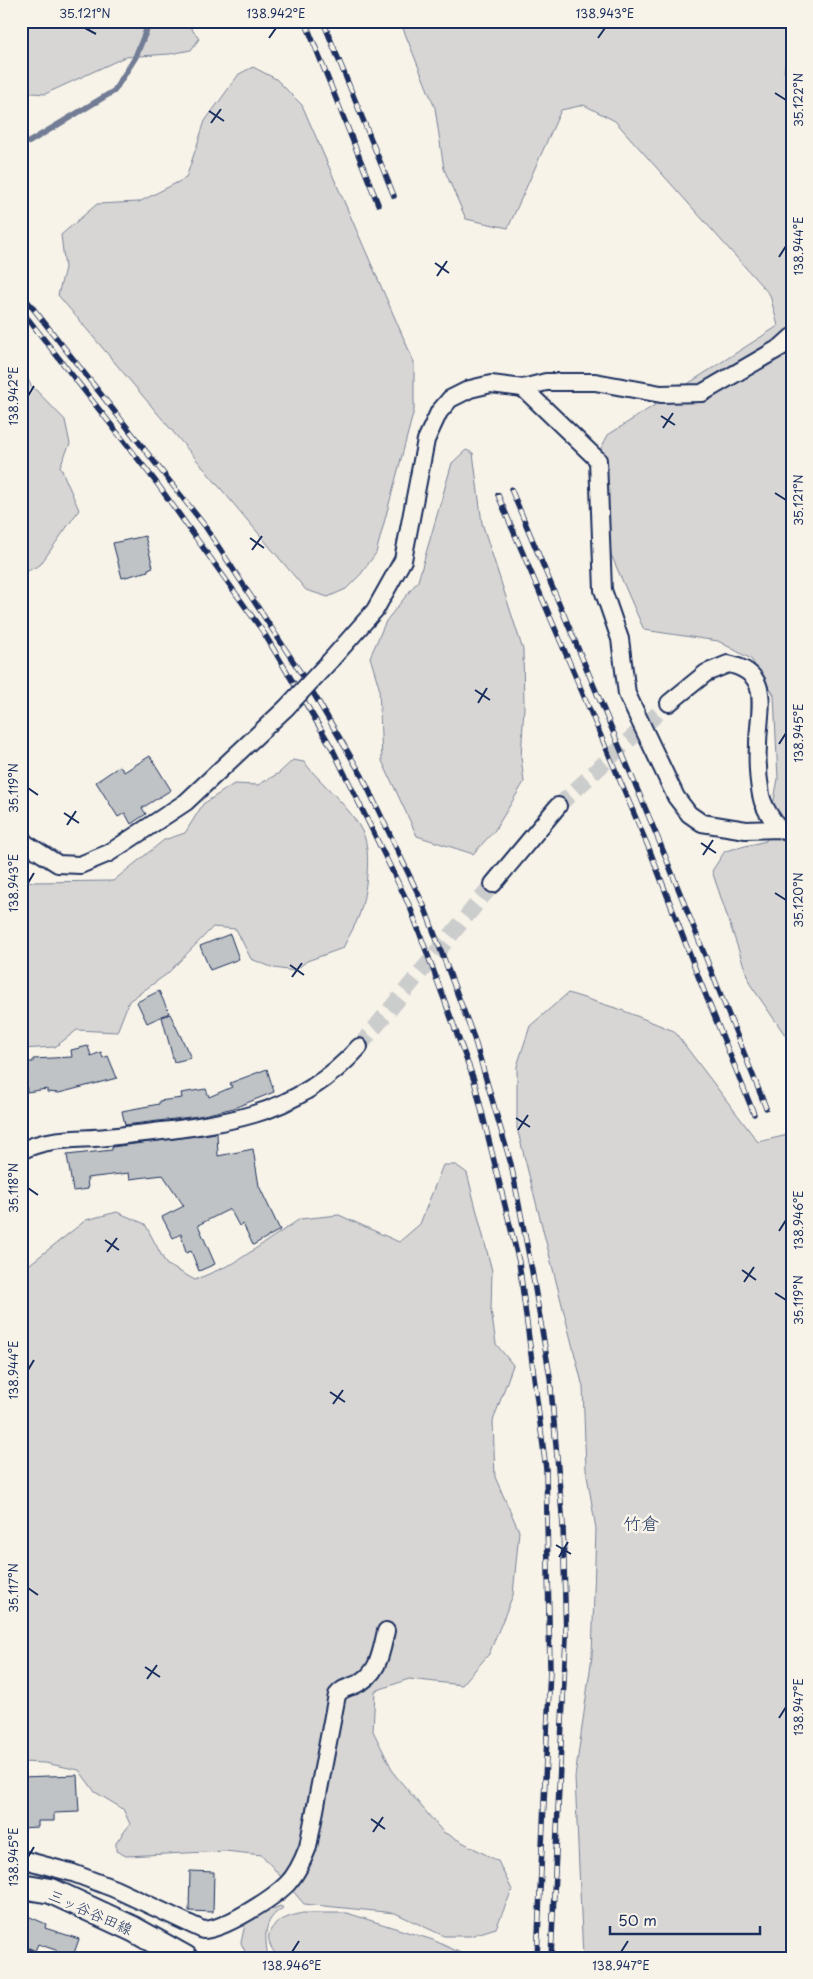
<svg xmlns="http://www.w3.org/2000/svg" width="813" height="1979" viewBox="0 0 813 1979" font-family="'Playpen Sans','Klee One',sans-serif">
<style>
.green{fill:#d7d6d4;stroke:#798299}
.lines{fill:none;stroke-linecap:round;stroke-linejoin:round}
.stream{stroke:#727c95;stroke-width:6}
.building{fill:#c0c3c5;stroke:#1b2f5e}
.street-tunnel{stroke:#cbcccc;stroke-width:16;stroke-dasharray:16 8;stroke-linecap:butt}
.street-casing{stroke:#1b2f5e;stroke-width:20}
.secondary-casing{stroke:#1b2f5e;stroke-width:28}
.street{stroke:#f7f3e8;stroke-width:16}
.secondary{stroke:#f7f3e8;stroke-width:24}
.rail-casing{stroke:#1b2f5e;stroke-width:5.5}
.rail{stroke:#f7f3e8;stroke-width:4;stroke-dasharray:11;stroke-linecap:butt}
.street-bridge-casing{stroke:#1b2f5e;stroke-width:20;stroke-linecap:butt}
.street-bridge{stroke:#f7f3e8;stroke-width:16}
.ticks{fill:none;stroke:#1b2f5e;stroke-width:2}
.labels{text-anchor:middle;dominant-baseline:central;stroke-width:5;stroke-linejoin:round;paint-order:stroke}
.street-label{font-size:15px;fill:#1b2f5e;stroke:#f7f3e8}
.quarter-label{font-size:18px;fill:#1b2f5e;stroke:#f7f3e8}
.neatline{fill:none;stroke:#1b2f5e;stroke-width:2}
.ticks-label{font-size:12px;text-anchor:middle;fill:#1b2f5e}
</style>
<rect width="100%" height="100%" fill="#f7f3e8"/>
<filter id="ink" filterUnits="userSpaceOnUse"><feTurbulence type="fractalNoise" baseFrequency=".02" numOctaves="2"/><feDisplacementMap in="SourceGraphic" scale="10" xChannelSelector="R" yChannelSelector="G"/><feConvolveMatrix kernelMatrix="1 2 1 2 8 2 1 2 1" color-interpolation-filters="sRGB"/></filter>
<g filter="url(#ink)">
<g class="green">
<path d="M21,21H186L199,39L191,50L170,54L125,57L45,94L21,92Z"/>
<path d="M400,21H791L784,72L792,78V1045L750,984L712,871L725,851L766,841L778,779L774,695L751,659L718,641L644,630L598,525L589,471L608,435L778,326L770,295L615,121L584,105L561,110L508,228L466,219L444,169L435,108Z"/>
<path d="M253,67L276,79L302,105L414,362V410L376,553L361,574L346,589L328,597L306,590L58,295L65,268L61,235L97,204L139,202L186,178L205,121L239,74Z"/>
<path d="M21,361L30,384L65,420L70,444L60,466L79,510L40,565L21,574Z"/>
<path d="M466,450L473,453L482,523L523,650L524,707L521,757L524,782L495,830L473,854L417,836L382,761L379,687L370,657L386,621L418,581L452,463Z"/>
<path d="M293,760L304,762C322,785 350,806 363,833C372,853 366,893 360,913C356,925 348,937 343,948L307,961L294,971L274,968L251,959L236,929L213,927L167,974L129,1001L117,1032L77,1030L55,1047L21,1049V879L33,882L113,881L164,840L185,833L203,804L234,784L258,785L279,773Z"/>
<path d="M568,993L619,1009L674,1031L758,1142L792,1134V1958H583L575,1777L592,1656L596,1529L586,1469L583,1387L517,1128V1066L530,1026Z"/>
<path d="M443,1165H456L467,1173L492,1271L491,1310L496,1344L513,1365L493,1421L495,1477L519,1531L513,1595L489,1654L462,1685L409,1679L375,1691L373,1731L395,1775L443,1832L498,1861L512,1890L496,1928L470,1936H444L395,1913L304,1904L262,1855L225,1851L126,1856L116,1851V1843L130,1824L123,1809L95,1792L79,1770L45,1763L21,1762V1271L86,1220L117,1212L145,1224L166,1264L195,1280L234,1263L300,1219L339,1215L399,1242L420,1224Z"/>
<path d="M281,1906L283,1908C262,1920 265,1937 268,1958H248L241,1943L245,1924L258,1914Z"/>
<path d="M303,1913H347L433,1940L471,1958H279C255,1932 277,1918 303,1913Z"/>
</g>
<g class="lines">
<path class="stream" d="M29,142L114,91L135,58L150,21"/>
</g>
<g class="building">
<path d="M145,536L153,567L148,569V571L122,578L113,543Z"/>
<path d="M150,756L171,790L142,808L146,814L131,824L125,813L118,817L96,782L120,766L124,772Z"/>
<path d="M230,934L239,959L210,970L200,946Z"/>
<path d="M159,991L169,1013L147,1023L137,1002Z"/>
<path d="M170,1014L191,1058L174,1062L162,1017Z"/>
<path d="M88,1046L91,1056L101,1052L103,1058L108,1056L117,1078L59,1093L47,1092V1089L27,1092L25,1072L29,1071L28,1062H33V1059L72,1057L71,1050Z"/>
<path d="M267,1069L274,1092L234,1108L199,1116L125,1125L122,1111L159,1104V1101L182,1098L181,1093L206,1089L209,1097L232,1087L230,1083Z"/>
<path d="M217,1133L218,1156L253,1149L259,1186L280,1230L253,1245L243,1224L239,1226L230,1209L198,1225L215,1264L199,1271L191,1251L186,1253L181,1234L173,1238L162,1217L184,1206L163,1175L130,1179L129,1173L87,1178L88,1189L73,1191L67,1155L112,1150V1147Z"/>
<path d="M77,1775L79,1812L54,1813V1821H38V1827L21,1828V1777Z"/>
<path d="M190,1871L214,1872L213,1912L189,1911Z"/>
<path d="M21,1913L46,1924L45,1928L79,1939L73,1956L38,1944L35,1951L21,1944Z"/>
</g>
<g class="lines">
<g class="street-tunnel">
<path d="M558,806L669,703"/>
<path d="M359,1047L493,884"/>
</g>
<g class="street-casing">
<g id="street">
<path d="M523,388L598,460L603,590L620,639L627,694L676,797L689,814L702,823L746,830L779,829L792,834"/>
<path d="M330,661L375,610L403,560L426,440L439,412L450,399L470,389L491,384L523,388L546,382H595L661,394L702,393L781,347L792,337"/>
<path d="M669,703L706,673L728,664C774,673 758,711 758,745C757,762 758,779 761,795C763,808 772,818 779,829"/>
<path d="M21,837L25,843L58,864L80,865L109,853L186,802L286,708"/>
<path d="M493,884L558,806"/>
<path d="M21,1151C47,1137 78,1140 107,1137C152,1132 211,1127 254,1114C293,1103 332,1078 359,1047"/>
<path d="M21,1859L73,1873L115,1889L203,1930C223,1930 272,1899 287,1884C297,1874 303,1860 308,1847L337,1695C343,1687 349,1688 357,1684C379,1674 381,1652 386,1631"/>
<path d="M21,1956L28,1958"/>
</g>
</g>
<g class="secondary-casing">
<path id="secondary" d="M21,1886L51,1891L133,1929L185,1958"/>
</g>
<use href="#street" class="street"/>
<use href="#secondary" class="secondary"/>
<g class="rail-casing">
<g id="rail">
<path d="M305,21L378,204"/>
<path d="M323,21L394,196"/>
<path d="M21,293L205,526L308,684L362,776L424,906L474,1038L511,1164L532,1271L550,1377L563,1525L566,1638L551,1958"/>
<path d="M21,310L156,482L264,633L332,748L410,907L474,1080L519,1262L546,1469L550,1669L537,1958"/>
<path d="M511,489L662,848L766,1108"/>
<path d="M498,495L650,851L700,981L754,1114"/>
</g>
</g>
<use href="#rail" class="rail"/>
<g class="street-bridge-casing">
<path id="street-bridge" d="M286,708L330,661"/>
</g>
<use href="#street-bridge" class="street-bridge"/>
</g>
</g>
<path class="ticks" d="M85,28L96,34M269,38L276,28M598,38L605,28M775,93L786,100M209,111L224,121M211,123L221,109M779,257L786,246M435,263L449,273M437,276L447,261M28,396L34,386M661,416L675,425M663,428L673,413M775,493L786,500M250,538L264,548M252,550L262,536M475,690L490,700M478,703L487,688M779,744L786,733M28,788L38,795M64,813L79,823M67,825L76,811M701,843L716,853M703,855L713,840M28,883L34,873M775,893L786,900M290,965L304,975M292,977L302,963M516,1118L530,1127M518,1130L528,1115M28,1188L38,1195M779,1231L786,1220M105,1240L119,1250M107,1252L117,1238M742,1270L756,1280M744,1282L754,1267M775,1293L786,1300M28,1370L34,1360M330,1392L345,1402M333,1404L343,1390M556,1545L571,1554M559,1557L568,1542M28,1588L38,1595M145,1667L160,1677M147,1679L157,1665M779,1718L786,1707M371,1819L385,1829M373,1832L383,1817M28,1857L34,1847M292,1952L299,1941M621,1952L628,1941"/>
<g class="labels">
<g class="street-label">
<text transform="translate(91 1911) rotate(24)">三ッ谷谷田線</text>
</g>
<g class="quarter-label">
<text x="641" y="1522">竹倉</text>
</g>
</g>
<rect width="813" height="1979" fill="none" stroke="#f7f3e8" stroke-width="55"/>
<path d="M610 1926v8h150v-8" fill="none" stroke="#1b2f5e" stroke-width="2.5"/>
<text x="618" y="1926" font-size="15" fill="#1b2f5e" stroke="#f7f3e8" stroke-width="4" paint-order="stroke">50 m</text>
<rect x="28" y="28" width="758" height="1924" class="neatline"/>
<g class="ticks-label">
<text x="85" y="18">35.121°N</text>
<text x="276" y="18">138.942°E</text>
<text x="605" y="18">138.943°E</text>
<text transform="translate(799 100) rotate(-90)" y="4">35.122°N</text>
<text transform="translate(799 246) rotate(-90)" y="4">138.944°E</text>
<text transform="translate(14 396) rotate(-90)" y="4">138.942°E</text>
<text transform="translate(799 500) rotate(-90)" y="4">35.121°N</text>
<text transform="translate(799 733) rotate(-90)" y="4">138.945°E</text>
<text transform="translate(14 788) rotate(-90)" y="4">35.119°N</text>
<text transform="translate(14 883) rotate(-90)" y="4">138.943°E</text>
<text transform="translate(799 900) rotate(-90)" y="4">35.120°N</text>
<text transform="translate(14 1188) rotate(-90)" y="4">35.118°N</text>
<text transform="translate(799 1220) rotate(-90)" y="4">138.946°E</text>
<text transform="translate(799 1300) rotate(-90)" y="4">35.119°N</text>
<text transform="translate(14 1370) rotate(-90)" y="4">138.944°E</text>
<text transform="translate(14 1588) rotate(-90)" y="4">35.117°N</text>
<text transform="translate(799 1707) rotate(-90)" y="4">138.947°E</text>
<text transform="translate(14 1857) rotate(-90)" y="4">138.945°E</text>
<text x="292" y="1970">138.946°E</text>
<text x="621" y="1970">138.947°E</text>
</g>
</svg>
